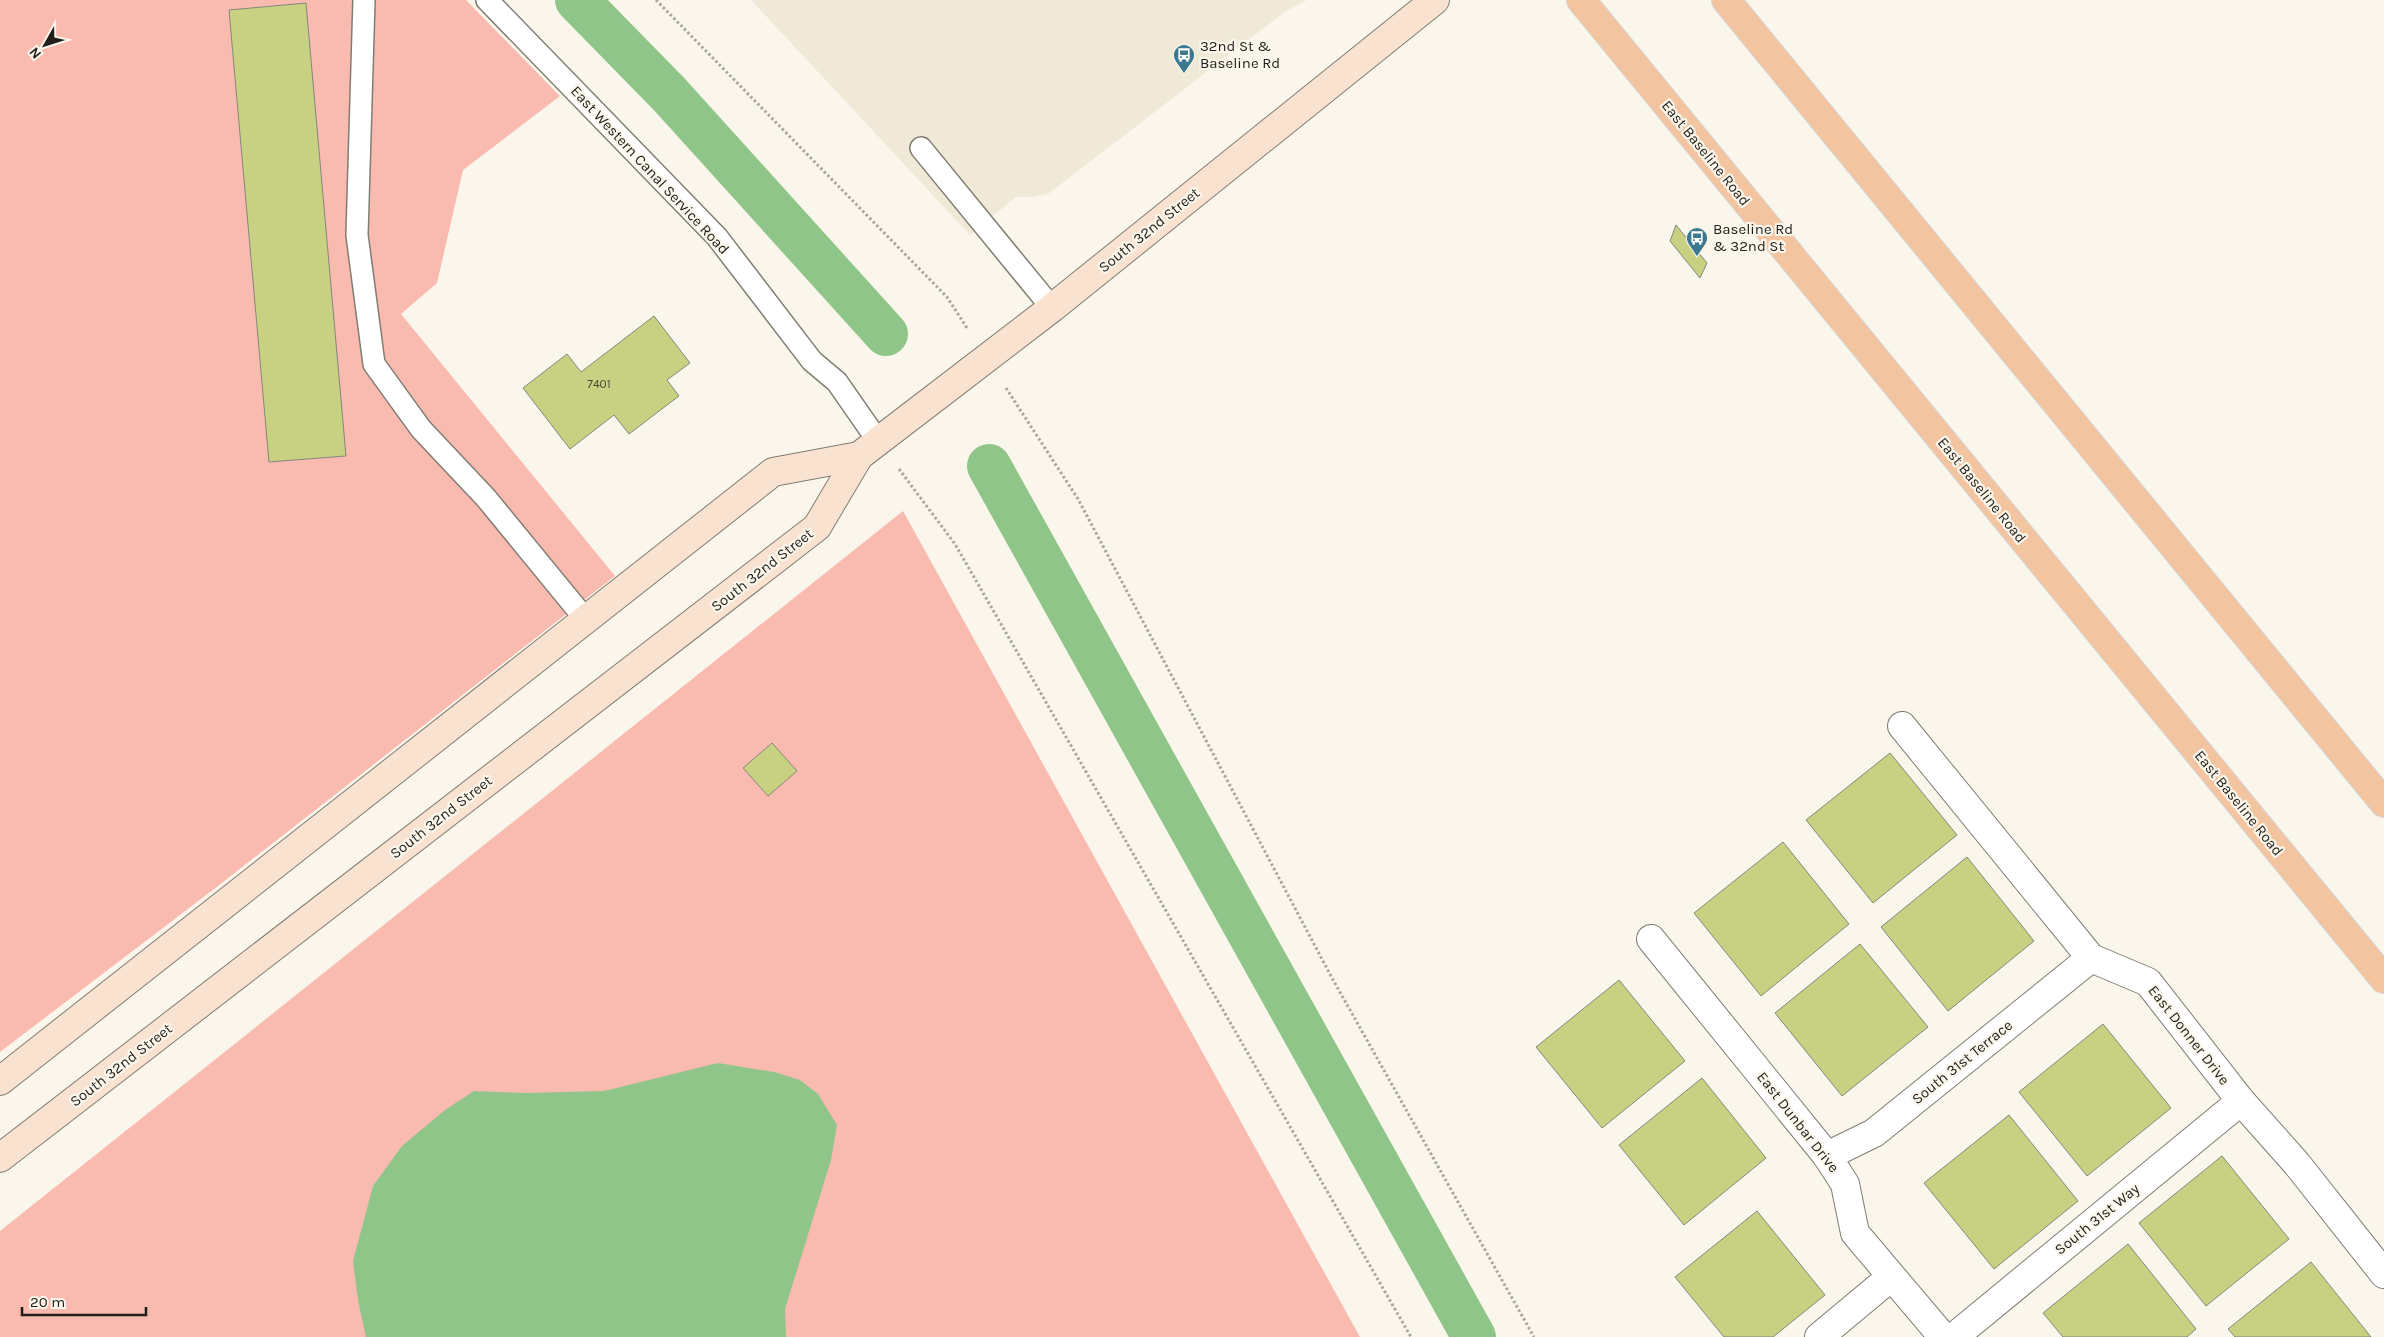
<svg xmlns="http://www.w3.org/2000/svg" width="2384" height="1337" viewBox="0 0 2384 1337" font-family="Karla,sans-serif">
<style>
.built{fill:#f1e9d7}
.green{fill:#f9bab0}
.water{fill:#8fc588}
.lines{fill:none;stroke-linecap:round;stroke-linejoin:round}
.canal{stroke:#8fc588;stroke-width:44}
.building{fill:#c8d081;stroke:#85877c}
.service-casing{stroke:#817d73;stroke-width:24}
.minor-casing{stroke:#817d73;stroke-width:30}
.secondary-casing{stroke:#817d73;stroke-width:30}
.primary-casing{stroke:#d7d6d6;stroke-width:30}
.path{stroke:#aaa69e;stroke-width:3;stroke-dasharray:2.5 2.5;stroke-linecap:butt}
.service{stroke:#fff;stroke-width:21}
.minor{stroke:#fff;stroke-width:28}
.secondary{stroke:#f9e2cf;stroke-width:28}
.primary{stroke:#f3c4a0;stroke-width:28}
.labels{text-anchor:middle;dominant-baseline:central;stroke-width:4.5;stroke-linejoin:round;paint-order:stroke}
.number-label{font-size:12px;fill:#4a4a34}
.poi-label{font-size:15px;fill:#201e1b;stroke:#fbf6eb;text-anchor:start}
.street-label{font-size:15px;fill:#201e1b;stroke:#fbf6eb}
</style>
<rect width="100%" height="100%" fill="#fbf6eb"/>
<path class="built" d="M751,0H1307L1286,11L1048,194L1032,197H1016L970,235Z"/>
<g class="green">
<path d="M0,0H466L560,96L463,170L437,283L401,314L615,576L218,886L0,1052Z"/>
<path d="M903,511L1360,1337H0V1231Z"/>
</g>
<path class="water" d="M718,1063L774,1072L800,1080L818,1094L837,1125L831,1160L785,1309L786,1337H366L358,1300L353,1261L373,1186L402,1146L445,1110L474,1091L526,1093L604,1091Z"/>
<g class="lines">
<g class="canal">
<path d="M577,0L669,94L886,334"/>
<path d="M989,466L1474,1337"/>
</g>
</g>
<g class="building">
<path d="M306,3L346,456L269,462L229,10Z"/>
<path d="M1676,225L1707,263L1700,278L1670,241Z"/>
<path d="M654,316L690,363L667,380L679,396L629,434L614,415L570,449L523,388L567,354L581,372Z"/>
<path d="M772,743L797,771L768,796L743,768Z"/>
<path d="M1890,753L1957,835L1873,903L1806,820Z"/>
<path d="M1783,842L1849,924L1761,996L1694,913Z"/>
<path d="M1967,857L2034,941L1948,1011L1881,927Z"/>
<path d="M1860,944L1928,1027L1842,1096L1775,1013Z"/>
<path d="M1619,980L1685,1061L1602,1128L1536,1047Z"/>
<path d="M2103,1024L2171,1108L2087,1176L2019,1092Z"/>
<path d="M1702,1078L1766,1158L1684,1225L1619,1145Z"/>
<path d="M2009,1115L2078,1201L1994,1269L1924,1183Z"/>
<path d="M2222,1156L2289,1239L2206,1306L2139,1223Z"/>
<path d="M1757,1211L1825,1295L1773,1337H1724L1675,1277Z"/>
<path d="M2128,1244L2196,1329L2187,1337H2063L2043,1313Z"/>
<path d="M2311,1262L2371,1337H2235L2228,1329Z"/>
</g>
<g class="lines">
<g class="service-casing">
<g id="service">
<path d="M364,0L357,235L374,364L421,429L486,498L586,620"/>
<path d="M487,0L717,237L812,361L837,382L878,441"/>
<path d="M921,148L1052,308"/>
</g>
</g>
<g class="minor-casing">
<g id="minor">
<path d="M1902,726L2091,958L2148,982L2241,1101L2297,1164L2384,1274"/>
<path d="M1651,939L1827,1156L1845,1184L1855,1233L1943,1337"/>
<path d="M1827,1156L1874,1133L2091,958"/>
<path d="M1819,1337L1891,1277"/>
<path d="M1954,1337L2241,1101"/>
</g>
</g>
<g class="secondary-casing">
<g id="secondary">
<path d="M0,1081L773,472L859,456"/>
<path d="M0,1158L817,527L859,456L1052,308L1435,0"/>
</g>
</g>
<g class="primary-casing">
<g id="primary">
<path d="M1581,0L2384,979"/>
<path d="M1726,0L2384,803"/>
</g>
</g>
<g class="path">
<path d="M656,0L947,297L967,328"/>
<path d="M1006,388L1078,499L1332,978L1534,1337"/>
<path d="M899,469L955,544L1411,1337"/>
</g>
<use href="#service" class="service"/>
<use href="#minor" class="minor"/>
<use href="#secondary" class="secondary"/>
<use href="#primary" class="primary"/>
</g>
<defs>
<g id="bus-pin" transform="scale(1.125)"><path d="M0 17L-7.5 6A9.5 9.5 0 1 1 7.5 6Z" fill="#3c788f" stroke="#fbf6eb"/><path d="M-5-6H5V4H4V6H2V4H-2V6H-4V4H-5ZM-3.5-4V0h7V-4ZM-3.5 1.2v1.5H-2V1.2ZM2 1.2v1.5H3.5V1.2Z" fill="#fff"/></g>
</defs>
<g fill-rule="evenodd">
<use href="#bus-pin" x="1184" y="55"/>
<use href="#bus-pin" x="1697" y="238"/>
</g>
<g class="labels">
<g class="number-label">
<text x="599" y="384">7401</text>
</g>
<g class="poi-label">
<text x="1200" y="46">32nd St &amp;<tspan x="1200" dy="17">Baseline Rd</tspan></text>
<text x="1713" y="229">Baseline Rd<tspan x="1713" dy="17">&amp; 32nd St</tspan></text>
</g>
<g class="street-label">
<text transform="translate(1706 153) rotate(51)">East Baseline Road</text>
<text transform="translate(650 170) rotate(47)">East Western Canal Service Road</text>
<text transform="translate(1149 230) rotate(-39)">South 32nd Street</text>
<text transform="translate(1982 490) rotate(51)">East Baseline Road</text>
<text transform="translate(762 570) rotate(-38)">South 32nd Street</text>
<text transform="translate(2239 803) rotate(51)">East Baseline Road</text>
<text transform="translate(441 817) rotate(-38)">South 32nd Street</text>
<text transform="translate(2189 1035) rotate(52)">East Donner Drive</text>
<text transform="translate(1962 1062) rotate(-39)">South 31st Terrace</text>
<text transform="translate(121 1065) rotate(-38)">South 32nd Street</text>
<text transform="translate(1798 1122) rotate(52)">East Dunbar Drive</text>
<text transform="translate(2097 1219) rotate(-39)">South 31st Way</text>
</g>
</g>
<g transform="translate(45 45) rotate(231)" stroke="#fbf6eb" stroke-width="4" paint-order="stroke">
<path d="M0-4L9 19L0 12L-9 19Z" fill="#201e1b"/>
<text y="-8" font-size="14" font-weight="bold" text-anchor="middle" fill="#201e1b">N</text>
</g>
<path d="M22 1307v8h124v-8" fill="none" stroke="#201e1b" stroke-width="2.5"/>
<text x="30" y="1307" font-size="15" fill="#201e1b" stroke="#fbf6eb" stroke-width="4" paint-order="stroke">20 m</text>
</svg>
